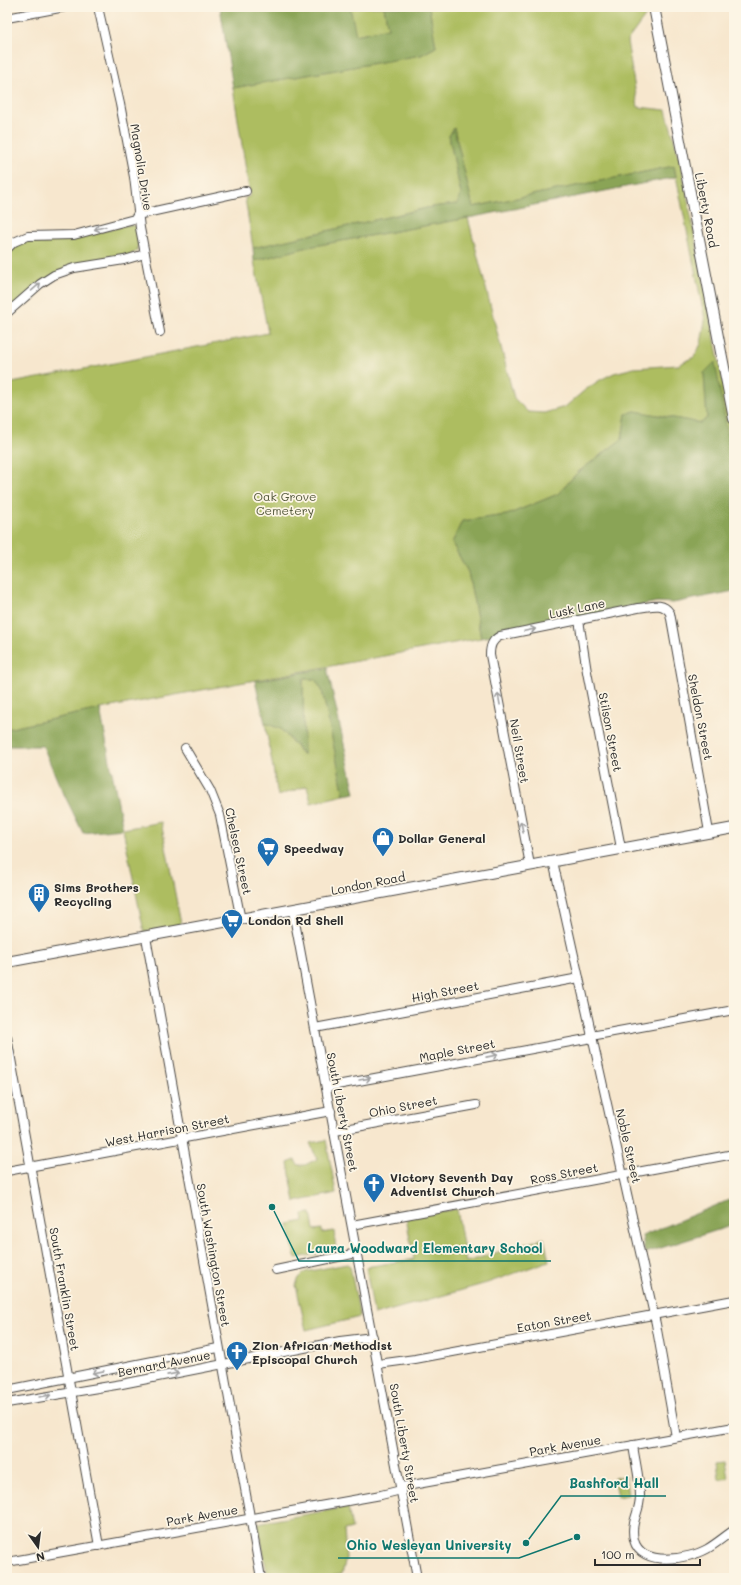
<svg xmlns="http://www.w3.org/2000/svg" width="741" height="1585" viewBox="0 0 741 1585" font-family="Mali,sans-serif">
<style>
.green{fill:#adbd60;stroke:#6c7446}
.forest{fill:#8aa456;stroke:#5a6840}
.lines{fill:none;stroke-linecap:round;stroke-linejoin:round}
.minor-casing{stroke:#4a4743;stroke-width:10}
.tertiary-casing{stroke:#4a4743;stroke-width:12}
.minor{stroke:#fff;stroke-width:8}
.tertiary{stroke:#fff;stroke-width:10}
.oneway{stroke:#a0a0a0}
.labels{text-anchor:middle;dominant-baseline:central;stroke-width:3.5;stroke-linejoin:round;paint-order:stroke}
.street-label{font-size:12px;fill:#2b2b2b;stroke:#fcf5e5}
.park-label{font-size:12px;fill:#52573b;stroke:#fcf5e5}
.poi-label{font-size:12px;font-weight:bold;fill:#2b2b2b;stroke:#fcf5e5;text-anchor:start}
.leader{fill:none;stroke:#0f766e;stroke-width:1.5}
.callout-dot{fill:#0f766e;stroke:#fcf5e5;stroke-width:1.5}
.callout-label{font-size:13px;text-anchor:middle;font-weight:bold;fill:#0f766e;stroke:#fcf5e5;stroke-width:3.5;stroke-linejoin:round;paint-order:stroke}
</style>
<rect width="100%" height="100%" fill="#fcf5e5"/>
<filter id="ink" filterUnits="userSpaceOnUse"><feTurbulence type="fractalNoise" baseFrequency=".025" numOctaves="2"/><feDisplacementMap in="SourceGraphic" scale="8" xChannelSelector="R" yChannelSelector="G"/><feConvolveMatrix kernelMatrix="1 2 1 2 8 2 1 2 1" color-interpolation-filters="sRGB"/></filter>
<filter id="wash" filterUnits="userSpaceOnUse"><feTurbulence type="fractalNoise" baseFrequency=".012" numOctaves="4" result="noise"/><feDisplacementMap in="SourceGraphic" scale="16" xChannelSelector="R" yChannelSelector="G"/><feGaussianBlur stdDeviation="0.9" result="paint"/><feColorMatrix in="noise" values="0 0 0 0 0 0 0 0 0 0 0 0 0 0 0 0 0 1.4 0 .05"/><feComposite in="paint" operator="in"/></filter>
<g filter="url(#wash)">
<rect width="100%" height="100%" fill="#f7e7ce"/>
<g class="green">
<path d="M350,7H384L388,28L355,35Z"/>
<path d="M429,7H648L649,11L627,41L638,107L666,110L681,164L734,439V471L729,445L704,373L707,418L701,423L635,411L626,414L622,439L577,473L558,494L507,515L462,521L452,543L468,572L481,638L100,709L7,729V384L268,333L254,261L308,247L468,218L514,398L528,412L544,413L565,407L585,390L600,380L614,373L634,368L678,365L694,357L701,344L705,320L674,166L473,207L454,128L449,136L461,194L458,204L431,207L253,248L245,198L250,196L233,88L421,55L436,47Z"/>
<path d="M126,225L136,226L139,239L137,251L125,258L75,266L7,309V253L21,242L91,234Z"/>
<path d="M303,679H315L322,690L344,795L311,803L307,786L278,796L265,723L281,729L303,755Z"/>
<path d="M161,822L181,924L144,932L123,829Z"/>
<path d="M326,1140L336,1193L295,1202L288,1163L295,1160L298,1165H305L317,1159L310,1143Z"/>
<path d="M457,1209L466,1262L544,1238L549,1261L487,1283L374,1315L366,1267L414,1259L406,1218Z"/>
<path d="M311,1213L314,1230L322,1229V1233L334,1231L336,1250L297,1258L295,1257L288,1224L304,1221L303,1214Z"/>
<path d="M347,1264L350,1266L360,1317L306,1330L296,1285L299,1278L305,1272Z"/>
<path d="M725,1460L728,1478L719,1479L717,1461Z"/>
<path d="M625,1476L628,1495L618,1497L614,1478Z"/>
<path d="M348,1507L352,1528L344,1530L346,1558L342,1574L325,1578H268L258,1523Z"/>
</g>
<g class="forest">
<path d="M220,7H350L356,35L388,28L384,7H429L436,47L421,55L233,88Z"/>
<path d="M454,128L473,207L674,166L676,177L468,218L308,247L254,261L253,248L431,207L457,204L461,194L449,136Z"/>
<path d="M715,362L734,471V591L673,603L657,602L481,638L468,572L452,543L462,521L507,515L558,494L577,473L622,439L626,414L635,411L701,423L707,418L704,373Z"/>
<path d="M327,668L355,793L344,795L322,690L315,679H303L304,755L281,729L265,723L255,681Z"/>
<path d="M100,709L123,829L83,833L58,782L43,746H7V729Z"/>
<path d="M734,1198V1225L645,1253L642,1236Z"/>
</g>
</g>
<g filter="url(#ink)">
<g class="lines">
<g class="minor-casing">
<g id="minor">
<path d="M98,7L120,104L134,177L140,228L160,332"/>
<path d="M7,18L65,7"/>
<path d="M137,215L246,191"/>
<path d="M7,249L14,242L28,236L74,235L138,218"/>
<path d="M7,313L40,284L54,275L74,268L124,260L145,254"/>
<path d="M579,620L587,672L621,848"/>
<path d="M185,748L210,790L220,815L241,920"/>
<path d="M553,861L656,1324L676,1437"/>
<path d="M530,865L490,655C490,646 492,640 500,636L638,608C650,607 662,601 670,613L709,832"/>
<path d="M293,911L417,1578"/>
<path d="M146,937L261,1578"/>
<path d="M315,1028L579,978"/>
<path d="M591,1036L734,1010"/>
<path d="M7,1037L99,1546"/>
<path d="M326,1087L592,1038"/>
<path d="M335,1131L476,1105"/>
<path d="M7,1171L331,1111"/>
<path d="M352,1225L734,1154"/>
<path d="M276,1270L357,1253"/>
<path d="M378,1364L415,1359L734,1300"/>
<path d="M7,1390L218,1348"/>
<path d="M7,1403L122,1384L340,1341L373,1337"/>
<path d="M633,1445C635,1461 640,1479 640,1496C640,1513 630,1521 634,1540C641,1568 689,1559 707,1549C716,1544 725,1536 734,1530"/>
<path d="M401,1487L734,1427"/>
<path d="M7,1562L381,1495L401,1490"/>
</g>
</g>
<g class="tertiary-casing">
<g id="tertiary">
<path d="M654,7L734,419"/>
<path d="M7,962L734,828"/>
</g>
</g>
<use href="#minor" class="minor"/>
<use href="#tertiary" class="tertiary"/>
</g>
<defs><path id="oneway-shaft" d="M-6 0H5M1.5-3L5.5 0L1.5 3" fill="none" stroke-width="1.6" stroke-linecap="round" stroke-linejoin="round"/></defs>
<g class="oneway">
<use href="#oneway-shaft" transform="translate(100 228) rotate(165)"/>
<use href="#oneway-shaft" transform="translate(36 287) rotate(-41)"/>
<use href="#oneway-shaft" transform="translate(530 630) rotate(-12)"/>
<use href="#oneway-shaft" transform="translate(499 699) rotate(-100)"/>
<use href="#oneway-shaft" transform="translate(522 827) rotate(-101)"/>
<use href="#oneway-shaft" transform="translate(492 1056) rotate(-11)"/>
<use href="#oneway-shaft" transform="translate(365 1079) rotate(-10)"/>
<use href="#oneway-shaft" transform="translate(98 1372) rotate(169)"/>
<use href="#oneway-shaft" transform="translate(173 1374) rotate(-11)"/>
<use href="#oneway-shaft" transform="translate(45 1396) rotate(-9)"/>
</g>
</g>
<defs>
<g id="shop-pin" transform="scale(1.15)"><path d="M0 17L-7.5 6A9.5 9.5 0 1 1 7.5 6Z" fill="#1f6fb2" stroke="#fcf5e5"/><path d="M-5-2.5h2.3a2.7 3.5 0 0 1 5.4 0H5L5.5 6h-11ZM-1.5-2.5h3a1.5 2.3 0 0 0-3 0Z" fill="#fff"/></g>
<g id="supermarket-pin" transform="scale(1.15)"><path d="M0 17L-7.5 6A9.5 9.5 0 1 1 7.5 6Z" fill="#1f6fb2" stroke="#fcf5e5"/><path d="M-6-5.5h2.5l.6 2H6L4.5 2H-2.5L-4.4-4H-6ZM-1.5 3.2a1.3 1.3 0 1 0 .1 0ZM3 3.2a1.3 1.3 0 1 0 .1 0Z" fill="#fff"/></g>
<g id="building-pin" transform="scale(1.15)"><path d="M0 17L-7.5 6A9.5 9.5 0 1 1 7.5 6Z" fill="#1f6fb2" stroke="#fcf5e5"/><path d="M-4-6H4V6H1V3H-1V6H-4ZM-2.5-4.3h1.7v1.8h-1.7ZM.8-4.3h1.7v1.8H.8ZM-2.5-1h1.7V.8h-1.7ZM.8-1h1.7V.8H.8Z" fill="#fff"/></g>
<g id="church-pin" transform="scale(1.15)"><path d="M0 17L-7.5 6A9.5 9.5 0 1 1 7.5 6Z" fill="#1f6fb2" stroke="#fcf5e5"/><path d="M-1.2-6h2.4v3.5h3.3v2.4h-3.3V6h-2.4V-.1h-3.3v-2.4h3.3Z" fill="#fff"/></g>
</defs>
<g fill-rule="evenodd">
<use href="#shop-pin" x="383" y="838"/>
<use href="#supermarket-pin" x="268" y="848"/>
<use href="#building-pin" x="39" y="894"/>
<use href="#supermarket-pin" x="232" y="920"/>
<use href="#church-pin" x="374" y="1184"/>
<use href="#church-pin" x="237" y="1352"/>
</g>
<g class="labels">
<g class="street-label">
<text transform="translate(142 167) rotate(81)">Magnolia Drive</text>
<text transform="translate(707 210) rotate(79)">Liberty Road</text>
<text transform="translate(577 608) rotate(-12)">Lusk Lane</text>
<text transform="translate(701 717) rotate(79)">Sheldon Street</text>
<text transform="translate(611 732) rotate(79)">Stilson Street</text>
<text transform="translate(520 751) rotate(80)">Neil Street</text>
<text transform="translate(239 851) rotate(78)">Chelsea Street</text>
<text transform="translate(368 883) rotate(-11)">London Road</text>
<text transform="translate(445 991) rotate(-11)">High Street</text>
<text transform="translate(457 1050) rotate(-11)">Maple Street</text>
<text transform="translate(403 1106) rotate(-11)">Ohio Street</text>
<text transform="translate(343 1112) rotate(79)">South Liberty Street</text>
<text transform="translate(167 1130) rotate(-11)">West Harrison Street</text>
<text transform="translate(629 1146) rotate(77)">Noble Street</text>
<text transform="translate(564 1173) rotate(-11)">Ross Street</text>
<text transform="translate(214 1255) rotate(80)">South Washington Street</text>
<text transform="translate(65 1289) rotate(80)">South Franklin Street</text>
<text transform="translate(554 1321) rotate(-10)">Eaton Street</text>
<text transform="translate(164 1363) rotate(-11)">Bernard Avenue</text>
<text transform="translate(405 1443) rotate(80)">South Liberty Street</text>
<text transform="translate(565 1445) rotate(-10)">Park Avenue</text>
<text transform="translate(202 1515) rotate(-10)">Park Avenue</text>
</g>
<g class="park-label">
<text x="285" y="496">Oak Grove<tspan x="285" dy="14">Cemetery</tspan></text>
</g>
<g class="poi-label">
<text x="398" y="838">Dollar General</text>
<text x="284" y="848">Speedway</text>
<text x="54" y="887">Sims Brothers<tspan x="54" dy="14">Recycling</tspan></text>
<text x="248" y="920">London Rd Shell</text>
<text x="390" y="1177">Victory Seventh Day<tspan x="390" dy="14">Adventist Church</tspan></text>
<text x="252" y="1345">Zion African Methodist<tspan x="252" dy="14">Episcopal Church</tspan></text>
</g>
</g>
<path class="leader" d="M272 1207L299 1261H551M526 1543L561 1496H666M577 1537L519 1558H338"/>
<g class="callout-dot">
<circle cx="272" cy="1207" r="4"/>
<circle cx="526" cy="1543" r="4"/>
<circle cx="577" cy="1537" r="4"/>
</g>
<g class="callout-label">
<text x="425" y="1253">Laura Woodward Elementary School</text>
<text x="614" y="1488">Bashford Hall</text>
<text x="429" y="1550">Ohio Wesleyan University</text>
</g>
<rect width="741" height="1585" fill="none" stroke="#fcf5e5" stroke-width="24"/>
<g transform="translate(38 1547) rotate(166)" stroke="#fcf5e5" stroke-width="3" paint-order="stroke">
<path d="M0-3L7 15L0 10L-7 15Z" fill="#2b2b2b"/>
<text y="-6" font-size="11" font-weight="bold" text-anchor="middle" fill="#2b2b2b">N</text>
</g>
<path d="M595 1559v6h105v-6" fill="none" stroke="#2b2b2b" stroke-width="2"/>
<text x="601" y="1559" font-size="12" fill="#2b2b2b" stroke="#fcf5e5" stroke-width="3" paint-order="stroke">100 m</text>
</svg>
